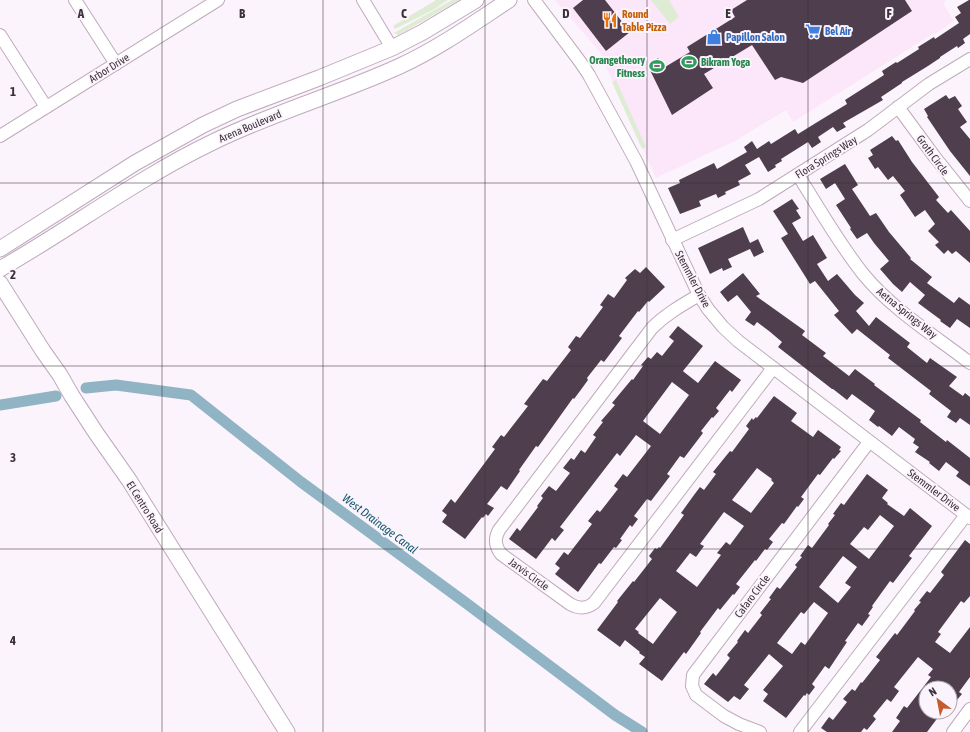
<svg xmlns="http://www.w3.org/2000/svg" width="970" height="732" viewBox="0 0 970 732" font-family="'Asap Condensed',sans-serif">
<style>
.built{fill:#fce6fa}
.green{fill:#dfecd4}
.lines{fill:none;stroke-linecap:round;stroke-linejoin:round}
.canal{stroke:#91b4c4;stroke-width:11}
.building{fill:#4f3e4e;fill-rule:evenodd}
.minor-casing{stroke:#bfaabd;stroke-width:14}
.major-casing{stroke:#bfaabd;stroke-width:17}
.minor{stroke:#fff;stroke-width:12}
.major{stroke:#fff;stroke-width:15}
.grid{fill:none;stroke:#3a3139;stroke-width:1;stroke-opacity:0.55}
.labels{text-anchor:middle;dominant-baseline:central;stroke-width:4;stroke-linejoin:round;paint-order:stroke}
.food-label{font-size:11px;font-weight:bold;fill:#c56008;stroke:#fcf4fc;text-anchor:start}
.shop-label{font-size:11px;font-weight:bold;fill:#366cbe;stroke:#fcf4fc;text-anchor:start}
.leisure-label{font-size:11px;font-weight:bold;fill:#27864d;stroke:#fcf4fc;text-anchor:end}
.street-label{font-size:11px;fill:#3a3139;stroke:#fcf4fc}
.water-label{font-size:12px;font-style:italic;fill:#15586f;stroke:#fcf4fc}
.grid-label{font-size:13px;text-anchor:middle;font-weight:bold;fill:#3a3139;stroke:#fcf4fc;stroke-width:4;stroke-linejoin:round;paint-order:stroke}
</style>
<rect width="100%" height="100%" fill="#fcf4fc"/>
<path class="built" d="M555,0H946L943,3L954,21L935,34L934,33L793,122L786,110L735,141L656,178L599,51Z"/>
<g class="green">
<path d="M436,0H448L433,10L395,29L393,26Z"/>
<path d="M452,0H459L425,20L398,35L394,33Z"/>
<path d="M651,0H669L679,17L670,24Z"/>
<path d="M616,80L646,147L642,149L612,82Z"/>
</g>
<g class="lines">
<g class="canal">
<path d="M86,388L116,385L191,395L301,482L466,603L615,715L642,732"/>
<path d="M0,405L56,396"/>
</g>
</g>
<g class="building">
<path d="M583,0H605L630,32L606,51L573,8Z"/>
<path d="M747,0H905L912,11L803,83L781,77L775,80L752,45L704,74L713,88L672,115L648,66L658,58L665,67L690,52L687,47L735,17L731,10Z"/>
<path d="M969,0H970V34L963,39L965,43L958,48L957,46L940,57V58L928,66L902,82V83L881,97L883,100L843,123L846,127L837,132L833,127L818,137L821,142L812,148L808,142L781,159L782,161L775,165L776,167L768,172L759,157L745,165L751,174L738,181L740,185L725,192L726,194L718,198L716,194L699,201L701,206L680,214L668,188L680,183L679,180L714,163L717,169L747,152L744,147L752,141L757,149L769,141L771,144L795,129L798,134L819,121L847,104L845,100L884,75L882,71L896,62L897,63L919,49L918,47L934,37L935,39L959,23L955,17L961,13L957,7Z"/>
<path d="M946,95L949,99L955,96L962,106L958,109L967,122L960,127L970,139V176L950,151L927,117L928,116L924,109Z"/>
<path d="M892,136L896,141L898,140L912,162L939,197L936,200L948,213L951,210L970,231V263L956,251L952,254L948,250L944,254L935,245L939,242L928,231L935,224L925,210L915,217L900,195L905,191L893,176L888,180L878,167L875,169L868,158L873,155L870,150Z"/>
<path d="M845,164L858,185L852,189L870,216L876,213L889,232L911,258L910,259L932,277L927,283L954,303L959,297L970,305V328L957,319L950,328L940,321L941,320L918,303L925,295L910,282L902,292L893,284L880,269L889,261L874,243L867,233L857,239L850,229L851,228L836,205L845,199L835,183L826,189L820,179Z"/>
<path d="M792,199L799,209L796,210L801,218L792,223L803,241L813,235L827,258L817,264L828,281L837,274L855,295L864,303L856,311L869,326L876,317L910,343L907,347L927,363L930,358L957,377L949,386L963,396L965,393L970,397V425L960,418L956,423L947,417L951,411L929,394L931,391L888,358L890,355L857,329L852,334L834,315L839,311L815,281L810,284L781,238L788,234L773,211Z"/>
<path d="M743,227L750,243L758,239L764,252L754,257L750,249L728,259L732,267L723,271L722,268L710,274L698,248Z"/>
<path d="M646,267L665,287L649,302L648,301L639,312L638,311L619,336L622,338L604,362L601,360L587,378L588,380L580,391L574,399L573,398L538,447L536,446L519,470L520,471L507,490L501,486L487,504L494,508L488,516L486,514L483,518L482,517L465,539L442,522L447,515L442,511L451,499L455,503L495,449L492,447L501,435L504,437L528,406L524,404L543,379L547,381L571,350L568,347L576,336L580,338L603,307L600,305L608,294L614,298L627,280L625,278L635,269L640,273Z"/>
<path d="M743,273L760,294L756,296L805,331L802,335L826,353L823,356L849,376L855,369L875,384L874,385L921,420L920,422L946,442L947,440L970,458V486L956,476L959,472L946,462L939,471L929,463L930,462L915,452L919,447L913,443L915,439L899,427L892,436L879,426L878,427L869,420L875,411L852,394L847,400L833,389H832L778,347L782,342L769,331L757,322L754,326L745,320L751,312L737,295L728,302L720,292Z"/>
<path d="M678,326L703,346L683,371L684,372L698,383L715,361L741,380L732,392L730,390L716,408L719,411L713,418L712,417L701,431L703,433L684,458L680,456L667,474L670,476L664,484L651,501L647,499L634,516L638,519L632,527L630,525L620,539L622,540L616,548L614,547L601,564L599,563L578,592L555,574L560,568L555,564L564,552L568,555L592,524L588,521L597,510L600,512L618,489L614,486L623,474L627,477L651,446L636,435L620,456L617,453L560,527L564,530L555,541L552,538L536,559L509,539L517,528L520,531L538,507L537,506L543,498L541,496L549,486L556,491L570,473L563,468L571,458L574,460L581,450L585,453L596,437L593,435L603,422L601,421L615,405L612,403L632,379L633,380L643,366L641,365L648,357L651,359L657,352L662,356L674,341L669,337ZM672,382L689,395L660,434L643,421Z"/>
<path d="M774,396L797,413L791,421L813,437L818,430L841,447L839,450L841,451L834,459L833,458L820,475L818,474L801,497L804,499L798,507L797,506L784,524L782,523L769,539L773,542L767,550L765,549L756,561L755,560L736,584L740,587L734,595L733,594L720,610L718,608L700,632L701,633L686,654L684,652L662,681L639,664L645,657L639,653L640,652L625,640L620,647L597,630L618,602L617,601L633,581L634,582L652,559L649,556L655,548L657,549L659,547L660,548L684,515L681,513L694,495L700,487L704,490L716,474L713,472L730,451L732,452L749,429L746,426L752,418L753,420L756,417L757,418ZM757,468L772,479L771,480L774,483L751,513L732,500ZM724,512L744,526L730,545L726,542L717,553L721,555L697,587L676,571L690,553L696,557L704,546L700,544ZM660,598L677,612L653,644L638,633L639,632L635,629Z"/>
<path d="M867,474L888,490L882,498L888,503L887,504L904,516L910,508L932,526L909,556L912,558L893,583L890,581L872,606L873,607L868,614L870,615L862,626L858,623L845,641L847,642L829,669L825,666L812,684L815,687L809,695L807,693L805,696L804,695L786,718L763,701L768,694L763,690L783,666L769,654L744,685L749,689L740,700L734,696L728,702L704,684L713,673L716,676L730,658L727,655L738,642L737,641L745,630L748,633L762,615L760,613L771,599L769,598L777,587L780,589L797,567L795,565L802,557L800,556L808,545L812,548L829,525L828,524L835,515L833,514L841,503L844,505ZM880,515L894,526L869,559L850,544L864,527L868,530ZM843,556L857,567L845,583L851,587L838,603L819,587ZM814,602L828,613L805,645L801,642L792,654L777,643L801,612L804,614Z"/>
<path d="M965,540L970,544V596L964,603L961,601L938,632L941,634L935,642L950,653L970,627V677L959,692L962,694L950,708V688H926V712H942L927,732H892L900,721L896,718L904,706L907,708L931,677L928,675L933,669L918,657L894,687L899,691L891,702L887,699L873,716L876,719L867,730L864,728L861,732H827L821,728L829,717L833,720L847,702L843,699L852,689L855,691L861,682L862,683L880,660L876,657L895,633L897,635L915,611L914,610L921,602L919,601L927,591L930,593L944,575L941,572Z"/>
</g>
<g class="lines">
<g class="minor-casing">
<g id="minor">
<path d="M75,0L116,64"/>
<path d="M363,0L392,48"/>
<path d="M534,0L581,63L589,75L636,161L699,295L708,309L723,327L738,341L970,518"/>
<path d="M0,35L46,107"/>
<path d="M898,107L934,156L970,201"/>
<path d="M0,136L218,0"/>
<path d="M798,175C819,208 839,244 864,275C892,309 935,336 970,363"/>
<path d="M672,240L759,199L868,130L929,84L970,59"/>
<path d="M699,295C682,305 666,314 652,328L499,530C494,539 495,546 501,554L570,604C579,609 586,609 594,603L773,368"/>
<path d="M760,732L739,724L724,716L696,695L692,686L693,675L869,442"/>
<path d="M800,732L966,515"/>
<path d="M953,732L970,709"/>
</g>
</g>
<g class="major-casing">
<g id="major">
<path d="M0,249L135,163L203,125L237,109L319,78L392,48L423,32L476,0"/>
<path d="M0,269C72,228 138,178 213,142C274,112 339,94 400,66C439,48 474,23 509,0"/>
<path d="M0,283L43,351L60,375L72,396L96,433L129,480L287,732"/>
</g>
</g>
<use href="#minor" class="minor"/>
<use href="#major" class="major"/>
</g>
<path class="grid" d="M162,0V732M323,0V732M485,0V732M647,0V732M808,0V732M0,183H970M0,366H970M0,549H970"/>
<defs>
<g id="restaurant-bare" transform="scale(1.2)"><path d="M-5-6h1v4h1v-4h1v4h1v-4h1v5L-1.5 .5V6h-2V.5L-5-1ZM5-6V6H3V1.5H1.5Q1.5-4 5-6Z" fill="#e8710a" stroke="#fcf4fc" stroke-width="2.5" paint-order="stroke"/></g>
<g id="supermarket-bare" transform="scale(1.2)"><path d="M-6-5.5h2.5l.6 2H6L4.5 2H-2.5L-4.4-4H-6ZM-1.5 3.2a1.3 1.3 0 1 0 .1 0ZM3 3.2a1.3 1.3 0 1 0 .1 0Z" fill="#3f7fe0" stroke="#fcf4fc" stroke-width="2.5" paint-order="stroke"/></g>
<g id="shop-bare" transform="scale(1.2)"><path d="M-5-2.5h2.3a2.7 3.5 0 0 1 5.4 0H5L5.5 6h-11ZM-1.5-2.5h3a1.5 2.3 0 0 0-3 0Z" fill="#3f7fe0" stroke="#fcf4fc" stroke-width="2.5" paint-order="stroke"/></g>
<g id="stadium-bare" transform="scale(1.2)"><path d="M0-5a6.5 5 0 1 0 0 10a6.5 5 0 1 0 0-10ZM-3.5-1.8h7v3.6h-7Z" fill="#2e9e5b" stroke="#fcf4fc" stroke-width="2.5" paint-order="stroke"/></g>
</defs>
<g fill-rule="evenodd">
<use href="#restaurant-bare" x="610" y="20"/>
<use href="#supermarket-bare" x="813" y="31"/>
<use href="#shop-bare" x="714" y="37"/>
<use href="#stadium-bare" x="689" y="62"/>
<use href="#stadium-bare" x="657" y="66"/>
</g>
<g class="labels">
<g class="food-label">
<text x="622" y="14">Round<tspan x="622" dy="13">Table Pizza</tspan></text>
</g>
<g class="shop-label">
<text x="825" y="31">Bel Air</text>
<text x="726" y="37">Papillon Salon</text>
</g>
<g class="leisure-label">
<text x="645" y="60">Orangetheory<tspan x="645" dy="13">Fitness</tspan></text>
<text x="701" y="62" text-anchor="start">Bikram Yoga</text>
</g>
<g class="street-label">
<text transform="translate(109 68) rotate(-32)">Arbor Drive</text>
<text transform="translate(250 126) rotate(-23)">Arena Boulevard</text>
<text transform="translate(933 155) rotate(54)">Groth Circle</text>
<text transform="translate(826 157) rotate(-32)">Flora Springs Way</text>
<text transform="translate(693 279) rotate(62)">Stemmler Drive</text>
<text transform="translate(907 313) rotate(39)">Aetna Springs Way</text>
<text transform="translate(934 490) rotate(37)">Stemmler Drive</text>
<text transform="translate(145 507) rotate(58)">El Centro Road</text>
<text transform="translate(529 574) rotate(36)">Jarvis Circle</text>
<text transform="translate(752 596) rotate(-53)">Cafaro Circle</text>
</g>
<g class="water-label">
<text transform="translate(380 524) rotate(37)">West Drainage Canal</text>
</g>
</g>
<g class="grid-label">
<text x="81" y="18">A</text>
<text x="242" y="18">B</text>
<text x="404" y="18">C</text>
<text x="566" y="18">D</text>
<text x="728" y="18">E</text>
<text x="889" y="18">F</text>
<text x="13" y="96">1</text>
<text x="13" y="279">2</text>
<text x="13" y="462">3</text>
<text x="13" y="645">4</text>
</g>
<g transform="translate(938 700) rotate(328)"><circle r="19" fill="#fcf4fc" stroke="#aea6ae"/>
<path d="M0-3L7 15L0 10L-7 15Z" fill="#c35d2f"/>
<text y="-6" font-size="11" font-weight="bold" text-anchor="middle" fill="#3a3139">N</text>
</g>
</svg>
